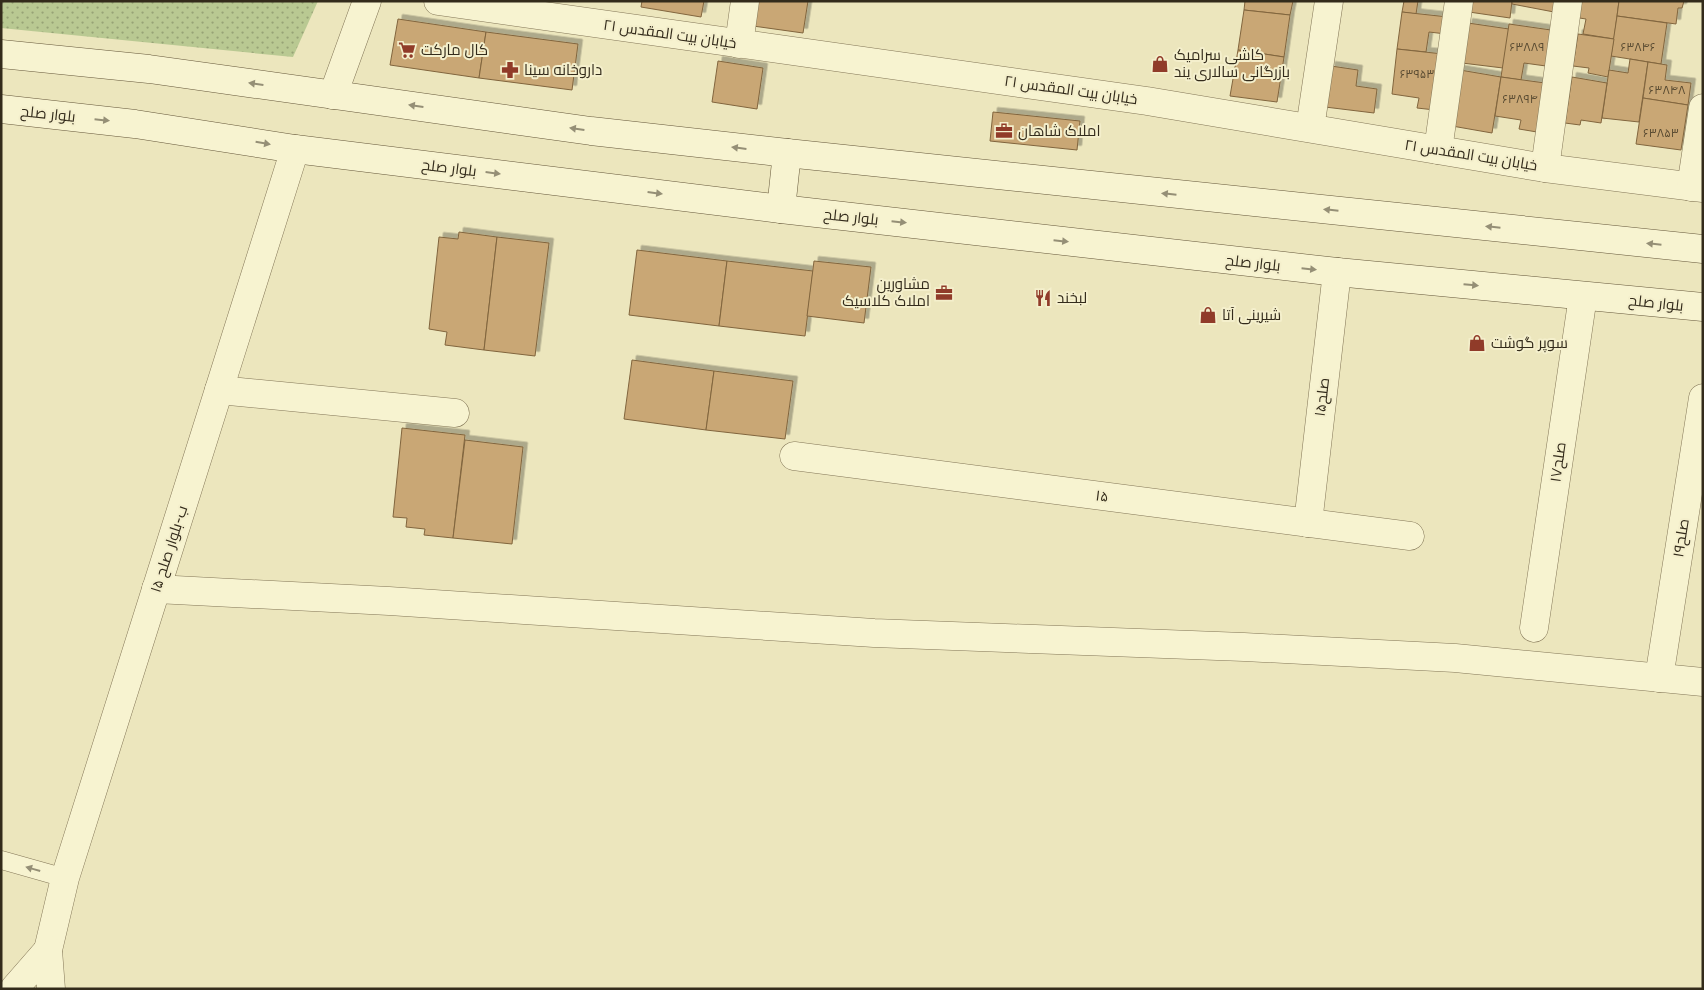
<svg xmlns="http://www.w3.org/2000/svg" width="1704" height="990" viewBox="0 0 1704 990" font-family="'Roboto Serif',Cairo,serif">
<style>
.grass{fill:url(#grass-dots)}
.building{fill:#c9a774;stroke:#81653e;filter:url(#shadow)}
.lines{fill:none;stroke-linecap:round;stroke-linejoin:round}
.service-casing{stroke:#837657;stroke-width:19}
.minor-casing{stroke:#837657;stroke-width:29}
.tertiary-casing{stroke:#837657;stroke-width:29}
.secondary-casing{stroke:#65573a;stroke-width:29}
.service{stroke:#f7f3d0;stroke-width:18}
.minor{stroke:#f7f3d0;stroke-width:28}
.tertiary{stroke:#f7f3d0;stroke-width:28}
.secondary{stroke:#f7f3d0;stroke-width:28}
.oneway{fill:#958f76}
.labels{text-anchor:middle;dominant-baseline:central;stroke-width:4;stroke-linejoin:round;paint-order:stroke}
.number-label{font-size:12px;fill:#584a31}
.street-label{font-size:15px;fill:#332b1b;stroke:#f4efcc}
.poi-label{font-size:15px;fill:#332b1b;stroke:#f4efcc;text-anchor:start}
</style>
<defs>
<pattern id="grass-dots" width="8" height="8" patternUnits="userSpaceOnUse" patternTransform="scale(1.25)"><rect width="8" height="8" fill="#b9c992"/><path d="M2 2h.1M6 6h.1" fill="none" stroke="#97a376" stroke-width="1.8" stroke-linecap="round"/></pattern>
<filter id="shadow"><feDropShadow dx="4.5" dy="-4.5" stdDeviation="0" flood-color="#0004"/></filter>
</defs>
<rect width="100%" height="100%" fill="#ece6bd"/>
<path class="grass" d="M1,1H318L293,57L1,28Z"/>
<g class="building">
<path d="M642,1H704L701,17L641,7Z"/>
<path d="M757,1H808L803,33L753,26Z"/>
<path d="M1245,1H1293L1290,15L1244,10Z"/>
<path d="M1404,1H1418L1416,14L1402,12Z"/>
<path d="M1471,1H1512L1510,18L1469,12Z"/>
<path d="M1512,1H1555L1554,12L1512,4Z"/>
<path d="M1575,1H1619L1614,39L1583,34L1586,19L1573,17Z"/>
<path d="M1619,1H1684L1682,8H1678L1676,24L1617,16Z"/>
<path d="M1244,10L1290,15L1284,57L1238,50Z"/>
<path d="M1402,12L1448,17L1446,34L1429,32L1426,52L1397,49Z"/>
<path d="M1617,16L1667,23L1661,64L1611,56Z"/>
<path d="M398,19L486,32L479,78L390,65Z"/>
<path d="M1468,23L1509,29L1503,68L1462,63Z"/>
<path d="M1509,24L1551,30L1546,66L1524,63L1521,80L1501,77Z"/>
<path d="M486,32L578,44L572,90L479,78Z"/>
<path d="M1578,34L1614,39L1608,77L1588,73L1589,68L1573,66Z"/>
<path d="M1397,49L1443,54L1435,110L1417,108L1419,98L1392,94Z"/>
<path d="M1238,50L1284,57L1277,102L1230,96Z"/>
<path d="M1630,59L1648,62L1639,122L1602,118L1609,70L1628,73Z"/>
<path d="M718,61L763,68L757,109L712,102Z"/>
<path d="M1648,62L1667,65L1665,80L1691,83L1688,105L1643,98Z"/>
<path d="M1331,66L1358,70L1356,86L1377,89L1374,113L1325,107Z"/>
<path d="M1460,70L1501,77L1492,133L1452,126Z"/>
<path d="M1501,77L1545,83L1537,132L1519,129L1521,120L1495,116Z"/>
<path d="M1572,77L1607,83L1601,123L1581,120L1580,125L1565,123Z"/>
<path d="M1643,98L1688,105L1681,150L1636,144Z"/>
<path d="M993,112L1080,121L1077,150L990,141Z"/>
<path d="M459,232L497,237L484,350L445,345L447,332L429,329L439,237L458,239Z"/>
<path d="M497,237L549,243L535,356L484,350Z"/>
<path d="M637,250L727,261L719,326L629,315Z"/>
<path d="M727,261L813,271L805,336L719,326Z"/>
<path d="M814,261L871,267L864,323L807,316Z"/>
<path d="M632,360L714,371L706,430L624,419Z"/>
<path d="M714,371L793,381L785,439L706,430Z"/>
<path d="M402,428L465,435L453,538L424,535L425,529L406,527L407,518L393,517Z"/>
<path d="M465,440L523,447L512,544L453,538Z"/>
</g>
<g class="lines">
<g class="service-casing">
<path id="service" d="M1,860L65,878"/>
</g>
<g class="minor-casing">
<g id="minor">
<path d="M438,1L1147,101L1545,168L1703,188"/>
<path d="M739,44L745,1"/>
<path d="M1310,128L1329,1"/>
<path d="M1438,150L1459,1"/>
<path d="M1545,168L1568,1"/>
<path d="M1691,187L1703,108"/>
<path d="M219,390L455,413"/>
<path d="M794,456L1410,536"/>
<path d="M1308,523L1337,272"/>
<path d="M156,589L389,601L874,633L1244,647L1455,658L1703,682"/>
<path d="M1534,628L1583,296"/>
<path d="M1659,678L1703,398"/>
</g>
</g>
<g class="tertiary-casing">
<g id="tertiary">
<path d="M333,95L367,1"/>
<path d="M48,950L65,878L295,149"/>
<path d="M14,989L48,950L51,989"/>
</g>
</g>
<g class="secondary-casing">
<g id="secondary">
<path d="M1,54L149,69L591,131L787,153L1703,249"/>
<path d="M1,109L135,124L295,149L781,209L1337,272L1703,307"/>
<path d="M781,209L787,153"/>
</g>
</g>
<use href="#service" class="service"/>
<use href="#minor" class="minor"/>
<use href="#tertiary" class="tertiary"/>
<use href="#secondary" class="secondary"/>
</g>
<defs><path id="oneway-solid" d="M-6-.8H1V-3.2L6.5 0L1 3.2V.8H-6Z" transform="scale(1.25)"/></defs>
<g class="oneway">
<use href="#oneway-solid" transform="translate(256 84) rotate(-172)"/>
<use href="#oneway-solid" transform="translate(416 106) rotate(-172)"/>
<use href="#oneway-solid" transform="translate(102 120) rotate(6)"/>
<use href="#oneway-solid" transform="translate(577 129) rotate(-172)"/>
<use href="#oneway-solid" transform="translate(263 143) rotate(10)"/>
<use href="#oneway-solid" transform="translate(739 148) rotate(-173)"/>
<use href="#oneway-solid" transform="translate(493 173) rotate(7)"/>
<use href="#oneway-solid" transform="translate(655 193) rotate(7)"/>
<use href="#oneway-solid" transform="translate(1169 194) rotate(-174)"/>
<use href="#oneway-solid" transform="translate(1331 210) rotate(-174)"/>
<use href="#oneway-solid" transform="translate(899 222) rotate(6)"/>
<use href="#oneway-solid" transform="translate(1493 227) rotate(-174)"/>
<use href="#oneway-solid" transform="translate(1061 241) rotate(6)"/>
<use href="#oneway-solid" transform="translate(1654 244) rotate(-174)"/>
<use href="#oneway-solid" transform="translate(1309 269) rotate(6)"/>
<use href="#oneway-solid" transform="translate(1471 285) rotate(5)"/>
<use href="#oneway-solid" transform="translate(33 869) rotate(-164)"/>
</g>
<defs>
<g id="supermarket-bare" transform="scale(1.35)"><path d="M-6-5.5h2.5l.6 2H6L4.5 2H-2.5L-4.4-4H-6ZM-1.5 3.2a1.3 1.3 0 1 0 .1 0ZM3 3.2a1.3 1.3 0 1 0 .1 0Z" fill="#903b29" stroke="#f4efcc" stroke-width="2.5" paint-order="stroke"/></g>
<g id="shop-bare" transform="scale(1.35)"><path d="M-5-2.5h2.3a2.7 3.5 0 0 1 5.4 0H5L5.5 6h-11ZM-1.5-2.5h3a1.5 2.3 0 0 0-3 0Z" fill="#903b29" stroke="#f4efcc" stroke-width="2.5" paint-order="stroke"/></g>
<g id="pharmacy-bare" transform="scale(1.35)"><path d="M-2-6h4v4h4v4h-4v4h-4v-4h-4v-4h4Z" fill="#903b29" stroke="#f4efcc" stroke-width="2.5" paint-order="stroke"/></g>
<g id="office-bare" transform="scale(1.35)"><path d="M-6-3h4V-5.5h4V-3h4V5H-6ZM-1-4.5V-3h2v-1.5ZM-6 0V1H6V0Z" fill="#903b29" stroke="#f4efcc" stroke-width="2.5" paint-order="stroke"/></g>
<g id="restaurant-bare" transform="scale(1.35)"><path d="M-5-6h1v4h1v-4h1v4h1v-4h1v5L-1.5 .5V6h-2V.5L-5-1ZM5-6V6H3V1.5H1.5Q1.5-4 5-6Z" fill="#903b29" stroke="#f4efcc" stroke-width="2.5" paint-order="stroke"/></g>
</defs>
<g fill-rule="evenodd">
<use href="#supermarket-bare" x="407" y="50"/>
<use href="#shop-bare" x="1160" y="64"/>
<use href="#pharmacy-bare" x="510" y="70"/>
<use href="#office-bare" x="1004" y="131"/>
<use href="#office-bare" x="944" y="293"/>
<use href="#restaurant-bare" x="1043" y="298"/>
<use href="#shop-bare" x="1208" y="315"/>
<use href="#shop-bare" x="1477" y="343"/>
</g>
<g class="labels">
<g class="number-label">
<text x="1527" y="47">۶۳۸۸۹</text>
<text x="1638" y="47">۶۳۸۴۶</text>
<text x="1417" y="74">۶۳۹۵۳</text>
<text x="1667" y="90">۶۳۸۴۸</text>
<text x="1520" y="99">۶۳۸۹۴</text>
<text x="1661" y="133">۶۳۸۵۳</text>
</g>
<g class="street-label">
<text transform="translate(670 34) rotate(8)">خیابان بیت المقدس ۲۱</text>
<text transform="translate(1071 90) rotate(8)">خیابان بیت المقدس ۲۱</text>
<text transform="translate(48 114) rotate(6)">بلوار صلح</text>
<text transform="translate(1471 155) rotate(9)">خیابان بیت المقدس ۲۱</text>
<text transform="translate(449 168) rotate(7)">بلوار صلح</text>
<text transform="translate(851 217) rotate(6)">بلوار صلح</text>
<text transform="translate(1253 263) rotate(6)">بلوار صلح</text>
<text transform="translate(1656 303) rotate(6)">بلوار صلح</text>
<text transform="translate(1322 397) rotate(-83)">صلح۱۵</text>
<text transform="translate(1558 462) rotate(-82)">صلح۱۷</text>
<text transform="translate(1102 496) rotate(7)">۱۵</text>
<text transform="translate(1681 538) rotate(-81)">صلح۱۹</text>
<text transform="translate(169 549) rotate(-72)">۱۵ ب-بلوار صلح</text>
</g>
<g class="poi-label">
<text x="421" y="50">کال مارکت</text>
<text x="1174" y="55">کاشی سرامیک<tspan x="1174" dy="17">بازرگانی سالاری یند</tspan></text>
<text x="524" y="70">داروخانه سینا</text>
<text x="1018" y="131">املاک شاهان</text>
<text x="930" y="284" text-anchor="end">مشاورین<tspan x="930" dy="17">املاک کلاسیک</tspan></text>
<text x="1057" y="298">لبخند</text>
<text x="1222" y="315">شیرینی آتا</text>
<text x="1491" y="343">سوپر گوشت</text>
</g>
</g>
<rect width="1704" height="990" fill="none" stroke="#332b1b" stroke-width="5"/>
</svg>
